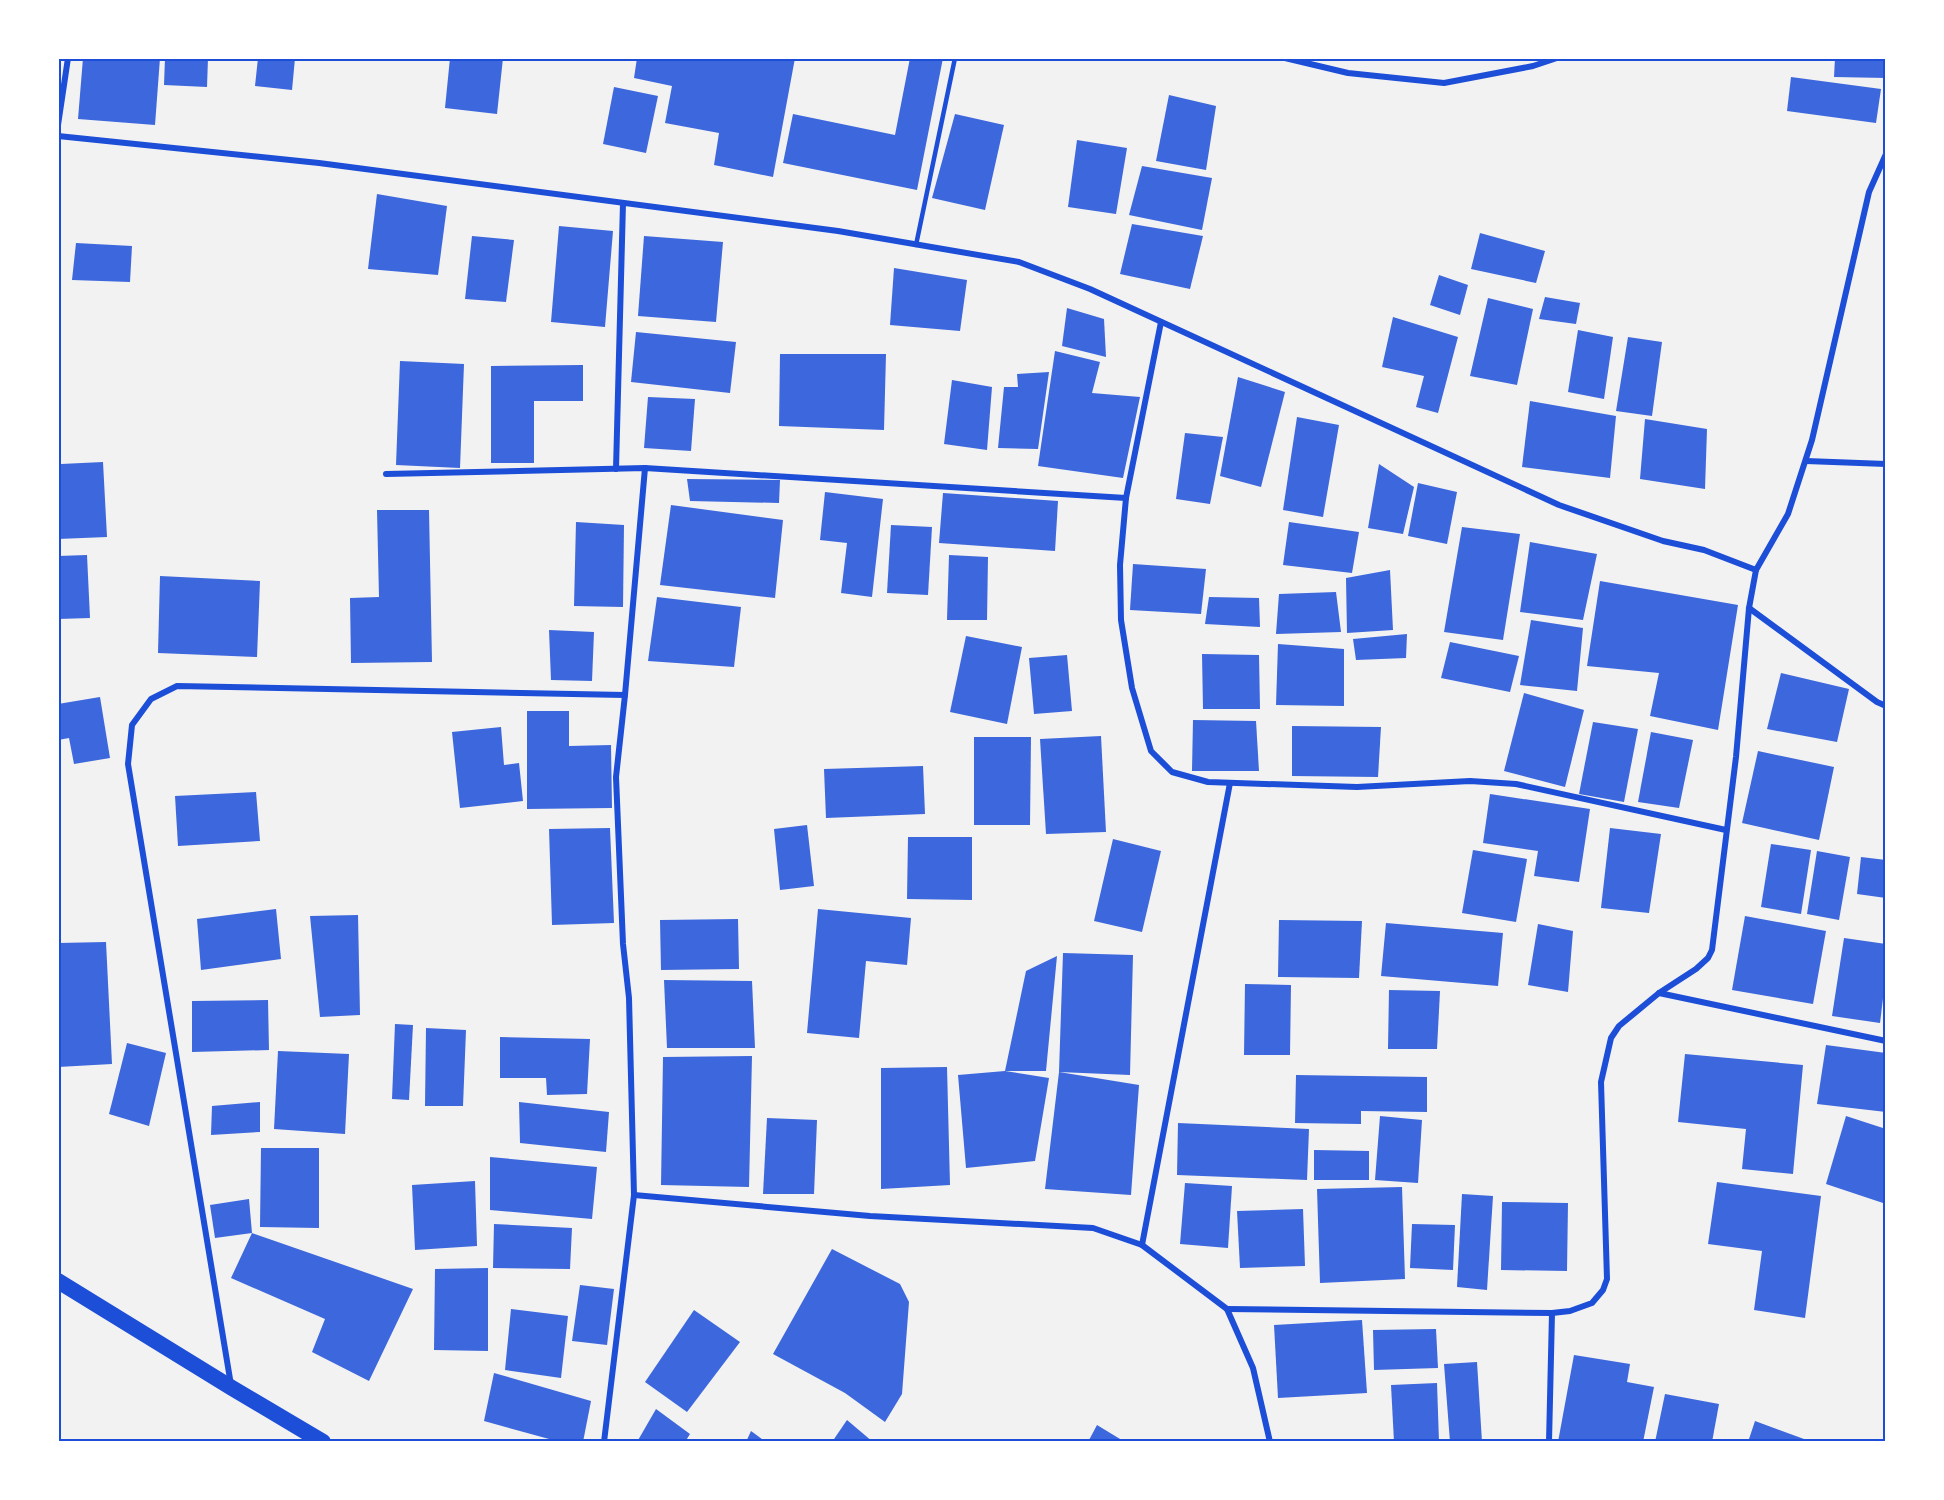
<svg xmlns="http://www.w3.org/2000/svg" width="1944" height="1500" viewBox="0 0 1944 1500" font-family="'Noto Sans',sans-serif">
<style>
.building{fill:#3d67dc}
.lines{fill:none;stroke-linecap:round;stroke-linejoin:round}
.service{stroke:#1d4ed8;stroke-width:4.5}
.minor{stroke:#1d4ed8;stroke-width:6}
.trunk{stroke:#1d4ed8;stroke-width:16}
.neatline{fill:none;stroke:#1d4ed8;stroke-width:2}
</style>
<rect width="100%" height="100%" fill="#f2f2f2"/>
<g class="building">
<path d="M83,58H160L155,125L78,119Z"/>
<path d="M165,58H208L207,87L164,85Z"/>
<path d="M258,58H295L292,90L255,86Z"/>
<path d="M450,58H503L497,114L445,108Z"/>
<path d="M637,58H795L773,177L714,165L719,133L665,123L672,86L634,78Z"/>
<path d="M910,58H943L917,190L783,163L793,114L895,135Z"/>
<path d="M1835,58H1886V78L1834,77Z"/>
<path d="M1791,77L1881,89L1876,123L1787,111Z"/>
<path d="M614,87L658,96L646,153L603,144Z"/>
<path d="M1169,95L1216,106L1206,170L1156,161Z"/>
<path d="M955,114L1004,125L985,210L932,198Z"/>
<path d="M1077,140L1127,148L1116,214L1068,207Z"/>
<path d="M1142,166L1212,178L1202,230L1129,215Z"/>
<path d="M377,194L447,206L438,275L368,269Z"/>
<path d="M1132,224L1203,236L1190,289L1120,274Z"/>
<path d="M559,226L613,231L605,327L551,322Z"/>
<path d="M1480,233L1545,251L1536,283L1471,269Z"/>
<path d="M472,236L514,240L506,302L465,299Z"/>
<path d="M644,236L723,242L716,322L638,316Z"/>
<path d="M76,243L132,246L130,282L72,280Z"/>
<path d="M894,268L967,280L960,331L890,325Z"/>
<path d="M1439,275L1468,285L1460,315L1430,305Z"/>
<path d="M1545,297L1580,303L1576,324L1539,319Z"/>
<path d="M1488,298L1533,309L1517,385L1470,376Z"/>
<path d="M1067,308L1104,319L1106,357L1062,346Z"/>
<path d="M1393,317L1458,337L1438,413L1416,407L1424,376L1382,367Z"/>
<path d="M1578,330L1613,337L1604,399L1568,392Z"/>
<path d="M636,332L736,342L730,393L631,382Z"/>
<path d="M1628,337L1662,342L1652,416L1616,411Z"/>
<path d="M1055,351L1100,362L1092,393L1140,397L1123,478L1038,466Z"/>
<path d="M780,354H886L884,430L779,426Z"/>
<path d="M400,361L464,364L460,468L396,465Z"/>
<path d="M583,365V401H534V463H491V366Z"/>
<path d="M1049,372L1038,449L998,448L1004,387H1018L1017,374Z"/>
<path d="M1238,377L1285,392L1261,487L1220,476Z"/>
<path d="M952,380L992,387L987,450L944,444Z"/>
<path d="M648,397L695,399L691,451L644,448Z"/>
<path d="M1530,401L1616,416L1610,478L1522,467Z"/>
<path d="M1297,417L1339,425L1323,517L1283,510Z"/>
<path d="M1645,419L1707,429L1705,489L1640,479Z"/>
<path d="M1185,433L1223,437L1210,504L1176,499Z"/>
<path d="M103,462L107,537L58,539V480H61V464Z"/>
<path d="M1379,464L1414,487L1403,534L1368,528Z"/>
<path d="M687,479L780,480L779,503L690,501Z"/>
<path d="M1418,483L1457,492L1447,544L1408,536Z"/>
<path d="M825,492L883,499L872,597L841,593L847,543L820,540Z"/>
<path d="M943,493L1058,501L1055,551L939,543Z"/>
<path d="M671,505L783,520L775,598L660,585Z"/>
<path d="M377,510H429L432,662L351,663L350,598L379,597Z"/>
<path d="M576,522L624,525L623,607L574,606Z"/>
<path d="M1289,522L1359,532L1352,573L1283,565Z"/>
<path d="M891,525L932,527L928,595L887,593Z"/>
<path d="M1462,527L1520,534L1503,640L1444,632Z"/>
<path d="M1530,542L1597,554L1583,620L1520,612Z"/>
<path d="M87,555L90,618L58,619V556Z"/>
<path d="M949,555L988,557L987,620H947Z"/>
<path d="M1133,564L1206,569L1201,614L1130,610Z"/>
<path d="M1390,570L1393,630L1347,633L1346,578Z"/>
<path d="M160,576L260,581L257,657L158,653Z"/>
<path d="M1600,581L1738,605L1718,730L1650,716L1659,673L1587,666Z"/>
<path d="M1336,592L1341,632L1276,634L1279,594Z"/>
<path d="M657,597L741,607L734,667L648,661Z"/>
<path d="M1209,597L1259,598L1260,627L1205,624Z"/>
<path d="M1531,620L1583,628L1577,691L1520,685Z"/>
<path d="M549,630L594,632L592,681L551,680Z"/>
<path d="M1407,634L1406,658L1356,660L1353,639Z"/>
<path d="M966,636L1022,647L1007,724L950,712Z"/>
<path d="M1450,642L1519,656L1510,692L1441,678Z"/>
<path d="M1278,644L1344,649V706L1276,705Z"/>
<path d="M1202,654L1259,655L1260,709H1203Z"/>
<path d="M1067,655L1072,711L1034,714L1029,658Z"/>
<path d="M1781,673L1849,689L1837,742L1767,729Z"/>
<path d="M1524,693L1584,710L1565,787L1504,771Z"/>
<path d="M100,697L110,758L74,764L69,738L58,740V704Z"/>
<path d="M527,711H569V746L611,745L612,808L527,809Z"/>
<path d="M1193,720L1256,721L1259,771H1192Z"/>
<path d="M1593,722L1638,729L1624,802L1579,794Z"/>
<path d="M1292,726L1381,727L1378,777L1292,776Z"/>
<path d="M501,727L504,765L519,763L523,801L460,808L452,732Z"/>
<path d="M1651,732L1693,740L1679,808L1638,802Z"/>
<path d="M1101,736L1106,832L1046,834L1040,739Z"/>
<path d="M974,737H1031L1030,825H974Z"/>
<path d="M1758,751L1834,767L1819,840L1742,823Z"/>
<path d="M923,766L925,814L826,818L824,769Z"/>
<path d="M256,792L260,841L178,846L175,796Z"/>
<path d="M1490,794L1590,809L1579,882L1534,876L1538,851L1483,843Z"/>
<path d="M807,825L814,886L780,890L774,829Z"/>
<path d="M610,828L614,923L552,925L549,829Z"/>
<path d="M1610,828L1661,834L1649,913L1601,908Z"/>
<path d="M908,837H972V900L907,899Z"/>
<path d="M1113,839L1161,851L1142,932L1094,921Z"/>
<path d="M1771,844L1811,850L1801,914L1761,907Z"/>
<path d="M1473,850L1527,859L1516,922L1462,913Z"/>
<path d="M1817,851L1850,857L1839,920L1807,914Z"/>
<path d="M1861,857L1886,860V898L1857,894Z"/>
<path d="M276,909L281,959L201,970L197,919Z"/>
<path d="M818,909L911,918L907,965L866,961L859,1038L807,1033Z"/>
<path d="M358,915L360,1015L320,1017L310,916Z"/>
<path d="M1745,916L1826,931L1813,1004L1732,990Z"/>
<path d="M738,919L739,969L661,970L660,920Z"/>
<path d="M1279,920L1362,921L1359,978L1278,977Z"/>
<path d="M1386,923L1503,933L1498,986L1381,976Z"/>
<path d="M1538,924L1573,931L1568,992L1528,985Z"/>
<path d="M1844,938L1886,944V974L1880,1023L1832,1016Z"/>
<path d="M106,942L112,1064L58,1067V943Z"/>
<path d="M1063,953L1133,955L1130,1075L1059,1072L1139,1085L1131,1195L1045,1189L1059,1072Z"/>
<path d="M1057,956L1046,1071H1005L1026,971Z"/>
<path d="M664,980L752,981L755,1048H667Z"/>
<path d="M1245,984L1291,985L1290,1055H1244Z"/>
<path d="M1389,990L1440,991L1437,1049H1388Z"/>
<path d="M268,1000L269,1050L192,1052V1001Z"/>
<path d="M395,1024L413,1025L409,1100L392,1099Z"/>
<path d="M426,1028L466,1030L463,1106H425Z"/>
<path d="M500,1037L590,1039L587,1094L547,1095L546,1078H500Z"/>
<path d="M127,1043L166,1053L149,1126L109,1114Z"/>
<path d="M1826,1045L1886,1053V1112L1817,1104Z"/>
<path d="M278,1051L349,1054L345,1134L274,1129Z"/>
<path d="M1685,1054L1803,1065L1793,1174L1742,1169L1746,1129L1678,1122Z"/>
<path d="M752,1056L749,1187L661,1185L663,1057Z"/>
<path d="M947,1067L950,1185L881,1189V1068Z"/>
<path d="M1005,1071L1049,1078L1035,1161L966,1168L958,1075Z"/>
<path d="M1296,1075L1427,1077V1112L1361,1111V1124L1295,1123Z"/>
<path d="M260,1102V1132L211,1135L212,1106Z"/>
<path d="M519,1102L609,1112L606,1152L520,1143Z"/>
<path d="M1380,1116L1422,1120L1418,1183L1375,1180Z"/>
<path d="M1846,1116L1886,1129V1204L1826,1184Z"/>
<path d="M767,1118L817,1120L814,1194H763Z"/>
<path d="M1178,1123L1309,1129L1307,1180L1177,1175Z"/>
<path d="M261,1148H319V1228L260,1227Z"/>
<path d="M1314,1150L1369,1151V1180H1314Z"/>
<path d="M490,1157L597,1167L592,1219L490,1210Z"/>
<path d="M475,1181L477,1246L415,1250L412,1185Z"/>
<path d="M1717,1182L1821,1196L1805,1318L1754,1310L1762,1251L1708,1244Z"/>
<path d="M1185,1183L1232,1186L1228,1248L1180,1244Z"/>
<path d="M1402,1187L1405,1279L1320,1283L1317,1189Z"/>
<path d="M1462,1194L1493,1196L1487,1290L1457,1287Z"/>
<path d="M249,1199L252,1233L215,1238L210,1205Z"/>
<path d="M1502,1202L1568,1203L1567,1271L1501,1270Z"/>
<path d="M1303,1209L1305,1266L1240,1268L1237,1211Z"/>
<path d="M494,1224L572,1228L570,1269L493,1268Z"/>
<path d="M1412,1224L1455,1225L1453,1270L1410,1268Z"/>
<path d="M252,1233L413,1289L369,1381L312,1352L325,1319L231,1278Z"/>
<path d="M832,1249L900,1284L909,1302L902,1394L885,1422L845,1393L773,1354Z"/>
<path d="M488,1268V1351L434,1350L435,1269Z"/>
<path d="M580,1285L614,1289L607,1345L572,1341Z"/>
<path d="M511,1309L568,1316L561,1378L505,1370Z"/>
<path d="M694,1310L740,1342L687,1412L645,1382Z"/>
<path d="M1362,1320L1367,1393L1278,1398L1274,1325Z"/>
<path d="M1436,1329L1438,1368L1374,1370L1373,1330Z"/>
<path d="M1574,1355L1630,1364L1627,1382L1654,1387L1643,1442H1558Z"/>
<path d="M1477,1362L1482,1442H1450L1444,1364Z"/>
<path d="M494,1373L591,1401L583,1442H560L484,1421Z"/>
<path d="M1437,1383L1439,1442H1394L1391,1385Z"/>
<path d="M1665,1394L1719,1404L1712,1442H1655Z"/>
<path d="M656,1409L690,1434L685,1442H637Z"/>
<path d="M847,1420L873,1442H832Z"/>
<path d="M1755,1421L1804,1439L1803,1442H1748Z"/>
<path d="M1097,1425L1125,1442H1088Z"/>
<path d="M751,1431L766,1442H746Z"/>
</g>
<g class="lines">
<path class="service" d="M916,245L955,58"/>
<g class="minor">
<path d="M1285,58L1348,73L1444,83L1533,66L1557,58"/>
<path d="M58,125L68,58"/>
<path d="M58,136L319,163L838,231L1019,262L1090,289L1559,505L1663,541L1704,550L1756,570L1788,514L1812,440L1869,192L1886,154"/>
<path d="M1161,322L1126,498L1120,565L1121,620L1132,688L1151,751L1172,772L1208,782L1357,787L1470,781L1516,784L1726,830"/>
<path d="M1806,461L1886,464"/>
<path d="M616,469L623,203"/>
<path d="M386,474L645,468L1126,498"/>
<path d="M1749,608L1877,702L1886,706"/>
<path d="M1659,993L1886,1041"/>
<path d="M634,1195L870,1216L1093,1228L1142,1245L1227,1309L1253,1368L1270,1442"/>
<path d="M1142,1245L1230,783"/>
<path d="M1227,1309L1552,1313L1570,1311L1592,1303L1603,1290L1607,1279L1601,1082L1611,1038L1619,1026L1659,993L1696,969L1708,958L1712,950L1736,757L1749,608L1756,570"/>
<path d="M231,1385L128,764L132,725L151,699L177,686L625,695"/>
<path d="M604,1442L634,1195L629,998L623,944L616,777L625,695L645,468"/>
<path d="M1549,1442L1552,1313"/>
</g>
<path class="trunk" d="M58,1281L232,1388L323,1442"/>
</g>
<rect width="1944" height="1500" fill="none" stroke="#ffffff" stroke-width="120"/>
<rect x="60" y="60" width="1824" height="1380" class="neatline"/>
</svg>
